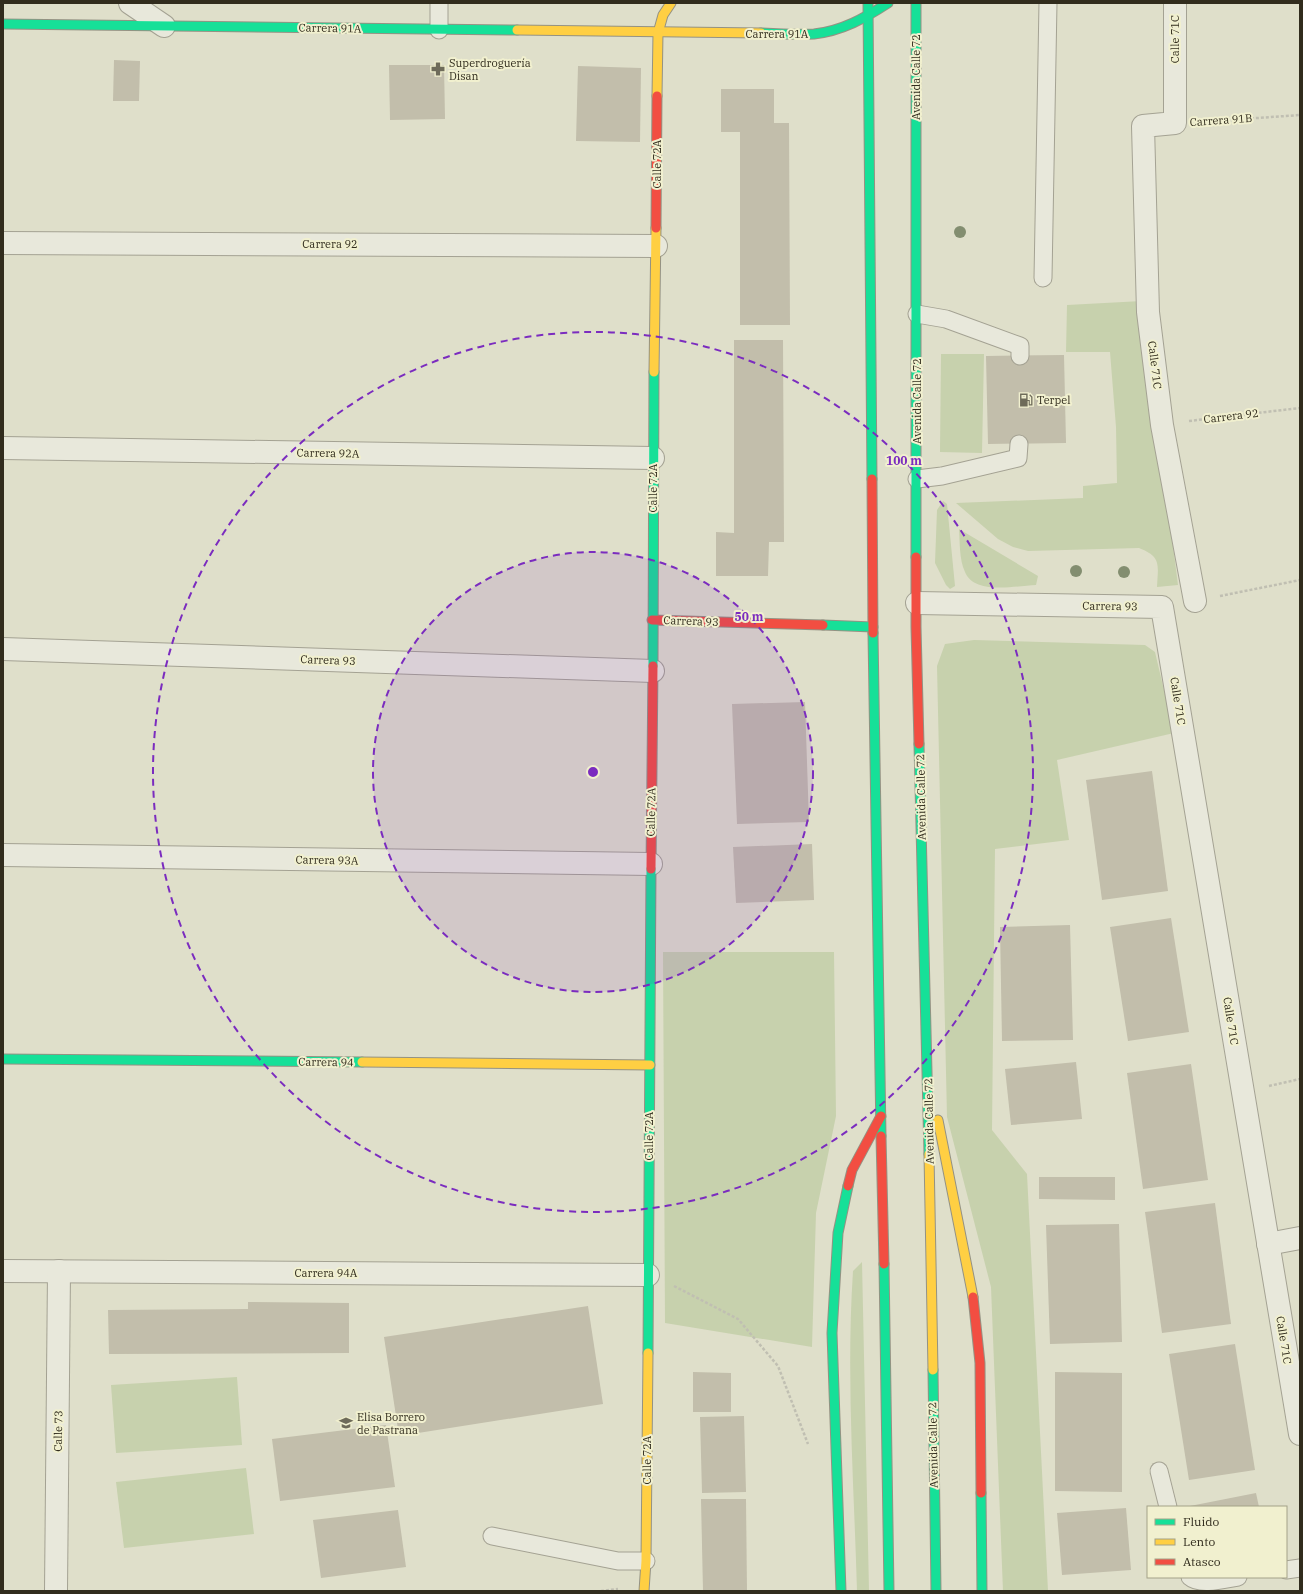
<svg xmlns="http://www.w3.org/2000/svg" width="1303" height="1594" viewBox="0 0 1303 1594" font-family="'IBM Plex Serif',serif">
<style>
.green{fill:#c7d1ad}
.building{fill:#c2beab}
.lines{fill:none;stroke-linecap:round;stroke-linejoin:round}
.lane-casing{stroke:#a4a293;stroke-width:19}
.street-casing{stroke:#a4a293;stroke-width:24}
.fast-casing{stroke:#949283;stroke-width:11}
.slow-casing{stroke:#949283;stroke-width:11}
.jam-casing{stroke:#949283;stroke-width:11}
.path{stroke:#c0bfb2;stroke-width:2.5;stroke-dasharray:3 2;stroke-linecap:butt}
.lane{stroke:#e8e8db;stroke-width:17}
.street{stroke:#e8e8db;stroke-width:22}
.fast{stroke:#16e098;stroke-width:9}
.slow{stroke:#ffcf43;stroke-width:9}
.jam{stroke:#f24e42;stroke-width:9}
.tree{fill:#838e70}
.ring{fill:none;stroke:#7b2cbf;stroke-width:2;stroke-dasharray:7 5}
.labels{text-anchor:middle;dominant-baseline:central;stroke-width:4;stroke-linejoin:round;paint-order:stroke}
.street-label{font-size:11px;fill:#312c1d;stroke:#f1f0cf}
.poi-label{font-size:11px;fill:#312c1d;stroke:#f1f0cf;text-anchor:start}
.centre{fill:#7b2cbf;stroke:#f1f0cf;stroke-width:2}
.ring-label{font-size:12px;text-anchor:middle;font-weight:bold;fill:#7b2cbf;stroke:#f1f0cf;stroke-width:4;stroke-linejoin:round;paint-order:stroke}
</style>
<rect width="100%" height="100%" fill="#dfdfca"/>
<g class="green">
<path d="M1142,301L1178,585L1157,587C1158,565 1162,557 1139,548L1028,551L1013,547L998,539L956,503L1083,498V486L1117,483L1116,427L1110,352H1066L1067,305Z"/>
<path d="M941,354H984L982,453L940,452Z"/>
<path d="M943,501L947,504L955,586L950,589L946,585L935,563L937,510Z"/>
<path d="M959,529L1038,576L1036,585C1016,586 974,595 965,572C959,559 960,542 959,529Z"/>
<path d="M974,640L1145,645L1155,652L1174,733L1057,760L1069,840L995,849L992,1130L1027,1174L1048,1591H1003L991,1287L947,1117L937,666L945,644Z"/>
<path d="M663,952H834L836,1116L816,1213L812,1347L665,1323Z"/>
<path d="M862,1262L869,1591H857C854,1485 846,1377 853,1271Z"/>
<path d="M237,1377L242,1445L116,1453L111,1385Z"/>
<path d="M246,1468L254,1534L124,1548L116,1482Z"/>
</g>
<g class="building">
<path d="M114,60L140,61L139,101H113Z"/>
<path d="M389,65H444L445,119L390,120Z"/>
<path d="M578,66L641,68L640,142L576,141Z"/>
<path d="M721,89H774V123H789L790,325H740V132H721Z"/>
<path d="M734,340H783L784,542H769L768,576H716V532L734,533Z"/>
<path d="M1064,355L1066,443L988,444L986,356Z"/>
<path d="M805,702L809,822L737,824L732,704Z"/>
<path d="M1152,771L1168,891L1102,900L1086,780Z"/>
<path d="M812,844L814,900L736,903L733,847Z"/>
<path d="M1171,918L1189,1032L1128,1041L1110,927Z"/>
<path d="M1070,925L1073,1040L1002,1041L1000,927Z"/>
<path d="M1076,1062L1082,1119L1011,1125L1005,1069Z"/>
<path d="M1191,1064L1208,1180L1143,1189L1127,1073Z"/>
<path d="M1039,1177H1115V1200L1039,1199Z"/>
<path d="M1215,1203L1231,1324L1162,1333L1145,1212Z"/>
<path d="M1119,1224L1122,1342L1050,1344L1046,1225Z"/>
<path d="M248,1302L349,1303V1353L109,1354L108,1310L248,1309Z"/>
<path d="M588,1306L603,1404L399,1436L384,1337Z"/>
<path d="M1235,1344L1255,1470L1189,1480L1169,1354Z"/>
<path d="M693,1372L731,1373V1412H693Z"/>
<path d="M1055,1372L1122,1373V1492L1055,1491Z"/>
<path d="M744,1416L746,1492L702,1493L700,1417Z"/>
<path d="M386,1425L395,1487L280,1501L272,1439Z"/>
<path d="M1256,1493L1259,1507H1190V1506Z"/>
<path d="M701,1499H746L747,1591H703Z"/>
<path d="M1126,1508L1131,1570L1062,1575L1057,1513Z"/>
<path d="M398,1510L406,1567L321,1578L313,1520Z"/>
</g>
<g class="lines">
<g class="lane-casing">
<g id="lane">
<path d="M439,30V3"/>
<path d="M1043,278L1048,3"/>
<path d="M917,314L946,319L1020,346V356"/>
<path d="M917,479L942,476L1018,458L1019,444"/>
<path d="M1159,1471L1168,1507"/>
<path d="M492,1536L618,1561H646"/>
<path d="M1286,1570L1300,1568"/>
<path d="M1190,1577C1200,1586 1225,1579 1238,1577"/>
</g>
</g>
<g class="street-casing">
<g id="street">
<path d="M130,3L164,26"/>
<path d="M1175,3V123L1143,126L1148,312L1162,425L1195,601"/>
<path d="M3,243L656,246"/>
<path d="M3,448L653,458"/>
<path d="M917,603L1162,607L1300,1434"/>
<path d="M3,649L653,671"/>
<path d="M3,855L651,864"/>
<path d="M1268,1244L1300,1238"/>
<path d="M3,1271L648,1275"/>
<path d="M56,1591L59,1271"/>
</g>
</g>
<g class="fast-casing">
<g id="fast">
<path d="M868,3L872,479"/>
<path d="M916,3V557"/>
<path d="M3,24L517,30"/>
<path d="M761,33C779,34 797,35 814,34C842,31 865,18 888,3"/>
<path d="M823,625L873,627"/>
<path d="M873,633L881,1136"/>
<path d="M653,666L654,372"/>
<path d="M919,744L929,1154"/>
<path d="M3,1059L362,1062"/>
<path d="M884,1264L889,1591"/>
<path d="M648,1353L651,869"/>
<path d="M933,1370L936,1591"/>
<path d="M981,1493L982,1591"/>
<path d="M841,1591L832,1333L838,1233L848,1186"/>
</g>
</g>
<g class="slow-casing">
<g id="slow">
<path d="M517,30L761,33"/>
<path d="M657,96L658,33L663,15L671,3"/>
<path d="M654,372L656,228"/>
<path d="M362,1062L650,1065"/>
<path d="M938,1120L973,1297"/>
<path d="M929,1154L933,1370"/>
<path d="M644,1591L646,1561L648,1353"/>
</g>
</g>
<g class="jam-casing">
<g id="jam">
<path d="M656,228L657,96"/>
<path d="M872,479L873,633"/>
<path d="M916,557V627L919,744"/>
<path d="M652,620L823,625"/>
<path d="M651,869L653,666"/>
<path d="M881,1136L884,1264"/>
<path d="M848,1186L852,1170L881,1116"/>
<path d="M973,1297L980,1363L981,1493"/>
</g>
</g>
<g class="path">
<path d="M1201,122L1300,115"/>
<path d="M1189,421L1300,408"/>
<path d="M1220,596L1300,580"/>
<path d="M1269,1086L1300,1079"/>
<path d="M674,1286L738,1319L778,1366L808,1444"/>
<path d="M601,1591L618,1589"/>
</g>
<use href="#lane" class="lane"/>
<use href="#street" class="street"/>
<use href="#fast" class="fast"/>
<use href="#slow" class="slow"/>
<use href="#jam" class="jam"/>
</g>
<g class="tree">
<circle cx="960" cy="232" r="6"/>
<circle cx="1076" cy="571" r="6"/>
<circle cx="1124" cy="572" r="6"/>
</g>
<circle cx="593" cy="772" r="220" fill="#7b2cbf" fill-opacity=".12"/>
<g class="ring">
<circle cx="593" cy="772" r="220"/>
<circle cx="593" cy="772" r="440"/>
</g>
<defs>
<g id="pharmacy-bare" transform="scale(1.08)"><path d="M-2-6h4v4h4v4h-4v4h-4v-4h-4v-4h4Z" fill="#6e6b5a" stroke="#f1f0cf" stroke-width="2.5" paint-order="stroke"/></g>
<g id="fuel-bare" transform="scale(1.08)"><path d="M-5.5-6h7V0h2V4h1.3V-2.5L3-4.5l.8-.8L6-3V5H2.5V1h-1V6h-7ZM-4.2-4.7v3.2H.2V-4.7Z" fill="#6e6b5a" stroke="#f1f0cf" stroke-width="2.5" paint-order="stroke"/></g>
<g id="school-bare" transform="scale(1.08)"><path d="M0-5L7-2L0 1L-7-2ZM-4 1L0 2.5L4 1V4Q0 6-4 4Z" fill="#6e6b5a" stroke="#f1f0cf" stroke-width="2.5" paint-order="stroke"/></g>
</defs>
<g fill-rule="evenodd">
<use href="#pharmacy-bare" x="438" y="69"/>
<use href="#fuel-bare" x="1026" y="400"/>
<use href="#school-bare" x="346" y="1423"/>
</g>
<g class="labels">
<g class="street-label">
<text transform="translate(330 28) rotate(1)">Carrera 91A</text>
<text x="777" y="34">Carrera 91A</text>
<text transform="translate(1175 39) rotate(-90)">Calle 71C</text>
<text transform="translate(916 77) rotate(-90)">Avenida Calle 72</text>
<text transform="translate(1221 120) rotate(-4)">Carrera 91B</text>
<text transform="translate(657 164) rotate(-90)">Calle 72A</text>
<text x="330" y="244">Carrera 92</text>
<text transform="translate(1155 365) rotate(83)">Calle 71C</text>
<text transform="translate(917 401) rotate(-90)">Avenida Calle 72</text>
<text transform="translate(1231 416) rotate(-7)">Carrera 92</text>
<text transform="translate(328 453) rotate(1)">Carrera 92A</text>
<text transform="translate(653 488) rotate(-90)">Calle 72A</text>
<text transform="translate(1110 606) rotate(1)">Carrera 93</text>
<text transform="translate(691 621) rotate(2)">Carrera 93</text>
<text transform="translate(328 660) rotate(2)">Carrera 93</text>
<text transform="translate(1178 701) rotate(81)">Calle 71C</text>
<text transform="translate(921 797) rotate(-91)">Avenida Calle 72</text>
<text transform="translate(651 812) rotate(-89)">Calle 72A</text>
<text transform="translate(327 860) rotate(1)">Carrera 93A</text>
<text transform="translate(1231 1021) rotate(81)">Calle 71C</text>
<text transform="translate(326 1062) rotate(1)">Carrera 94</text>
<text transform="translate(929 1121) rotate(-91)">Avenida Calle 72</text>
<text transform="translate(649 1136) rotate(-90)">Calle 72A</text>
<text x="326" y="1273">Carrera 94A</text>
<text transform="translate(1284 1340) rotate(81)">Calle 71C</text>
<text transform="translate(58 1431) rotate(-89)">Calle 73</text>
<text transform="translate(933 1445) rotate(-91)">Avenida Calle 72</text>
<text transform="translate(647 1460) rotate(-90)">Calle 72A</text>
</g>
<g class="poi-label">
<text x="449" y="63">Superdroguería<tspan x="449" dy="13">Disan</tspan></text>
<text x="1037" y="400">Terpel</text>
<text x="357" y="1417">Elisa Borrero<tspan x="357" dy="13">de Pastrana</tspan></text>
</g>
</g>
<circle cx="593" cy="772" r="6" class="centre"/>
<g class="ring-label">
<text x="904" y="465">100 m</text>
<text x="749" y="621">50 m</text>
</g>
<rect width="1303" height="1594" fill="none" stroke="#312c1d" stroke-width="8"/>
<rect x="1147" y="1506" width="140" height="72" fill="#f1f0cf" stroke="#a4a288"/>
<rect x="1155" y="1519" width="20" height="6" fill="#16e098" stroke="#a4a288"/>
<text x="1183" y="1526" font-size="12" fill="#312c1d">Fluido</text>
<rect x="1155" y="1539" width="20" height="6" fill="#ffcf43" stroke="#a4a288"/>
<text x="1183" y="1546" font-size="12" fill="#312c1d">Lento</text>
<rect x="1155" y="1559" width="20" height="6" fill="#f24e42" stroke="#a4a288"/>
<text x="1183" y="1566" font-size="12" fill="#312c1d">Atasco</text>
</svg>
